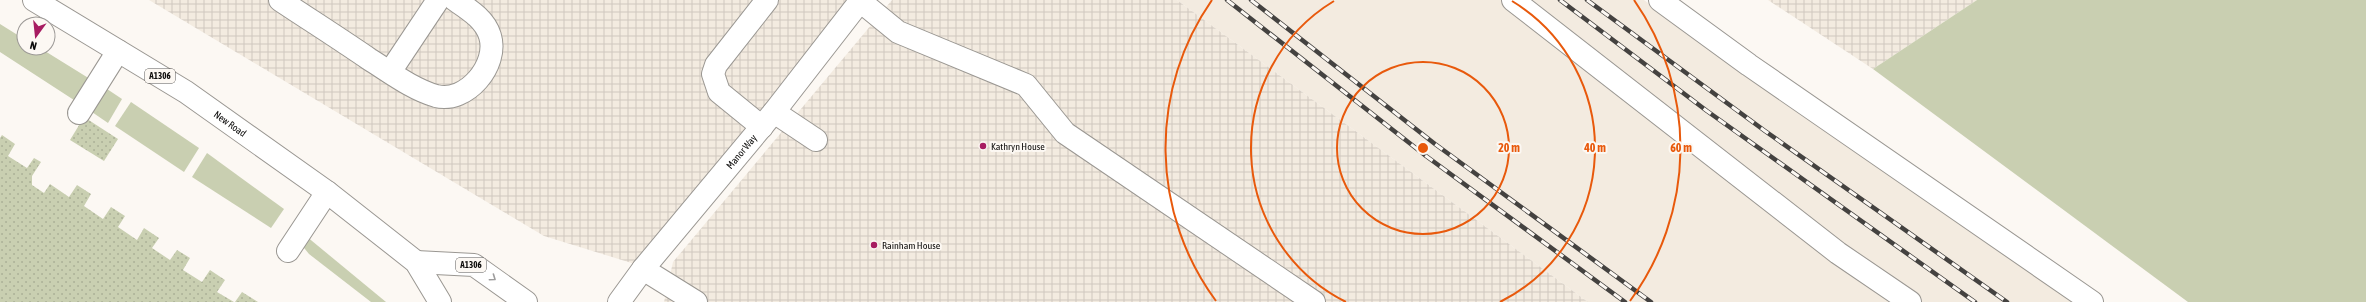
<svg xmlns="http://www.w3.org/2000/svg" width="2366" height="302" viewBox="0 0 2366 302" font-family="'Asap Condensed',sans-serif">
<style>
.built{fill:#f3ebe0}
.industrial{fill:url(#industrial-grid)}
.grass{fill:#c9cfb1}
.garden{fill:url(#garden-dots)}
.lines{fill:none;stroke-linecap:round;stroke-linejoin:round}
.minor-casing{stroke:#9a9792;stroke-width:24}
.major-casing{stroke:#9a9792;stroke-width:24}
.minor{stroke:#fff;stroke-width:22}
.major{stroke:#fff;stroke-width:22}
.rail-casing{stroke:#444240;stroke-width:4.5}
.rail{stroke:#fcf8f3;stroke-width:3;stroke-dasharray:9;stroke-linecap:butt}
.oneway{stroke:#9e9d9d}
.ring{fill:none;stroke:#e8590c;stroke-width:2}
.poi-dot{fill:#a71c61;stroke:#fcf8f3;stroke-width:1.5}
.labels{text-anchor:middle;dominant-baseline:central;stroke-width:4;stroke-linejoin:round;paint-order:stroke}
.shield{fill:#fcf8f3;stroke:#545250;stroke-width:1}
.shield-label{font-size:9px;font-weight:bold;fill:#0c0b0a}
.street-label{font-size:10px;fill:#0c0b0a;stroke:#fcf8f3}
.poi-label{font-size:10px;fill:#0c0b0a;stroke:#fcf8f3;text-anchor:start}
.centre{fill:#e8590c;stroke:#fcf8f3;stroke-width:2}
.ring-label{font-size:12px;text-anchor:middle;font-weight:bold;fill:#e8590c;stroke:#fcf8f3;stroke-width:4;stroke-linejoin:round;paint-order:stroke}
</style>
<defs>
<pattern id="industrial-grid" width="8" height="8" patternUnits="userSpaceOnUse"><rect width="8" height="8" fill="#f3ebe0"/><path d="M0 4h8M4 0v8" fill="none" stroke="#cfc8bf"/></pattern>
<pattern id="garden-dots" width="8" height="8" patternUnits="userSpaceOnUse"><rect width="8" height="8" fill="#c9cfb1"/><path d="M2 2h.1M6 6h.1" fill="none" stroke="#abb097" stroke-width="1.8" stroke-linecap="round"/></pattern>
</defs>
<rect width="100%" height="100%" fill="#fcf8f3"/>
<path class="built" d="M1177,0H1644L1741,72L2077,302H1588Z"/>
<g class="industrial">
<path d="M149,0H849L638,265L544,236Z"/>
<path d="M892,0H1177L1588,302H664L673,262Z"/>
<path d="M1768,0H1977L1873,69Z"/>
</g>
<g class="grass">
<path d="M1977,0H2366V302H2188L1873,69Z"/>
<path d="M0,24L24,39V48H40L90,79L77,102L0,52Z"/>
<path d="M104,87L122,99L108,123L89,110Z"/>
<path d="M131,102L199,148L184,172L115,126Z"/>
<path d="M207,153L284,209L271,228L192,177Z"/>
<path d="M306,236L386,302H371L309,254L300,243Z"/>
</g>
<g class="garden">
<path d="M84,117L118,139L104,161L70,140Z"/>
<path d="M2,135L15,144L8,156L27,168L34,158L41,162L32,176V185L44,193L50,184L69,197L77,185L91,194L84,206L103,219L111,207L125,216L118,227L137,240L144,228L159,238L152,248L170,260L177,250L190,258L183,270L202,282L210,270L225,280L217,292L234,302H0V138Z"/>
<path d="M242,292L258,302H235Z"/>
</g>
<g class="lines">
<g class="minor-casing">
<g id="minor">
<path d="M280,0C310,20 340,39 369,59C390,72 412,89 436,96C466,104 499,65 490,36C485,19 468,9 455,0"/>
<path d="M1513,0L1838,253L1910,302"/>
<path d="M1660,0L1749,65L2092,302"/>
<path d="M860,1L898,32L1026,85L1065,133L1314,302"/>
<path d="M390,72L438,0"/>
<path d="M774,112L816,140"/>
<path d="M79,113L118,51"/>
<path d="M762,127L719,92L713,74L716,65L767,0"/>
<path d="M288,251L327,192"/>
<path d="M643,269L696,302"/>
<path id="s1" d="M619,302L643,269L774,112L861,0"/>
</g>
</g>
<g class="major-casing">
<g id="major">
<path id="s2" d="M34,0L186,92L327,192L416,262L440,302"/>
<path d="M416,262L474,265L526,302"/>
</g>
</g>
<use href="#minor" class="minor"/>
<use href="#major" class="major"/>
<g class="rail-casing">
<g id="rail">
<path d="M1227,0L1426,156L1625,302"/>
<path d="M1251,0L1435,144L1651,302"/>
<path d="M1560,0L1707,111L1975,302"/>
<path d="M1587,0L1765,131L2007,302"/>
</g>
</g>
<use href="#rail" class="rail"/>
</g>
<defs><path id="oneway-chevron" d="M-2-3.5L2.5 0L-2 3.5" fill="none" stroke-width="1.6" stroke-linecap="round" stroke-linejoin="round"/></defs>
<use class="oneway" href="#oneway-chevron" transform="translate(493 278) rotate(35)"/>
<g class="ring">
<circle cx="1423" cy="148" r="86"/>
<path d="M1346 302A172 172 0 0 1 1334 1M1512 1A172 172 0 0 1 1500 302"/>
<path d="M1216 301A258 258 0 0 1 1212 0M1634 0A258 258 0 0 1 1630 301"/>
</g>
<g class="poi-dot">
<circle cx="983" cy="146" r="4"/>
<circle cx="874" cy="245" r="4"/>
</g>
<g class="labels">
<g class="shield">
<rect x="145" y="69" width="30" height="14" rx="3"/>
<rect x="456" y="258" width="30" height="14" rx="3"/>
</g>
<g class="shield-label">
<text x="160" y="76">A1306</text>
<text x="471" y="265">A1306</text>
</g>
<g class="street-label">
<text stroke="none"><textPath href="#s2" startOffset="232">New Road</textPath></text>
<text stroke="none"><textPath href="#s1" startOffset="194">Manor Way</textPath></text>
</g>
<g class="poi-label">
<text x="991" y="146">Kathryn House</text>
<text x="882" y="245">Rainham House</text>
</g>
</g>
<circle cx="1423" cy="148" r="6" class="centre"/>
<g class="ring-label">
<text x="1509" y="152">20 m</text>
<text x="1595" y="152">40 m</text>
<text x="1681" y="152">60 m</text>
</g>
<g transform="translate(36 36) rotate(195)"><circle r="19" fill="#fcf8f3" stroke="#9c9996"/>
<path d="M0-3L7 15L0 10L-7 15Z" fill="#a71c61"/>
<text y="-6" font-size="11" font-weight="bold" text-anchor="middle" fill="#0c0b0a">N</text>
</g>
</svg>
